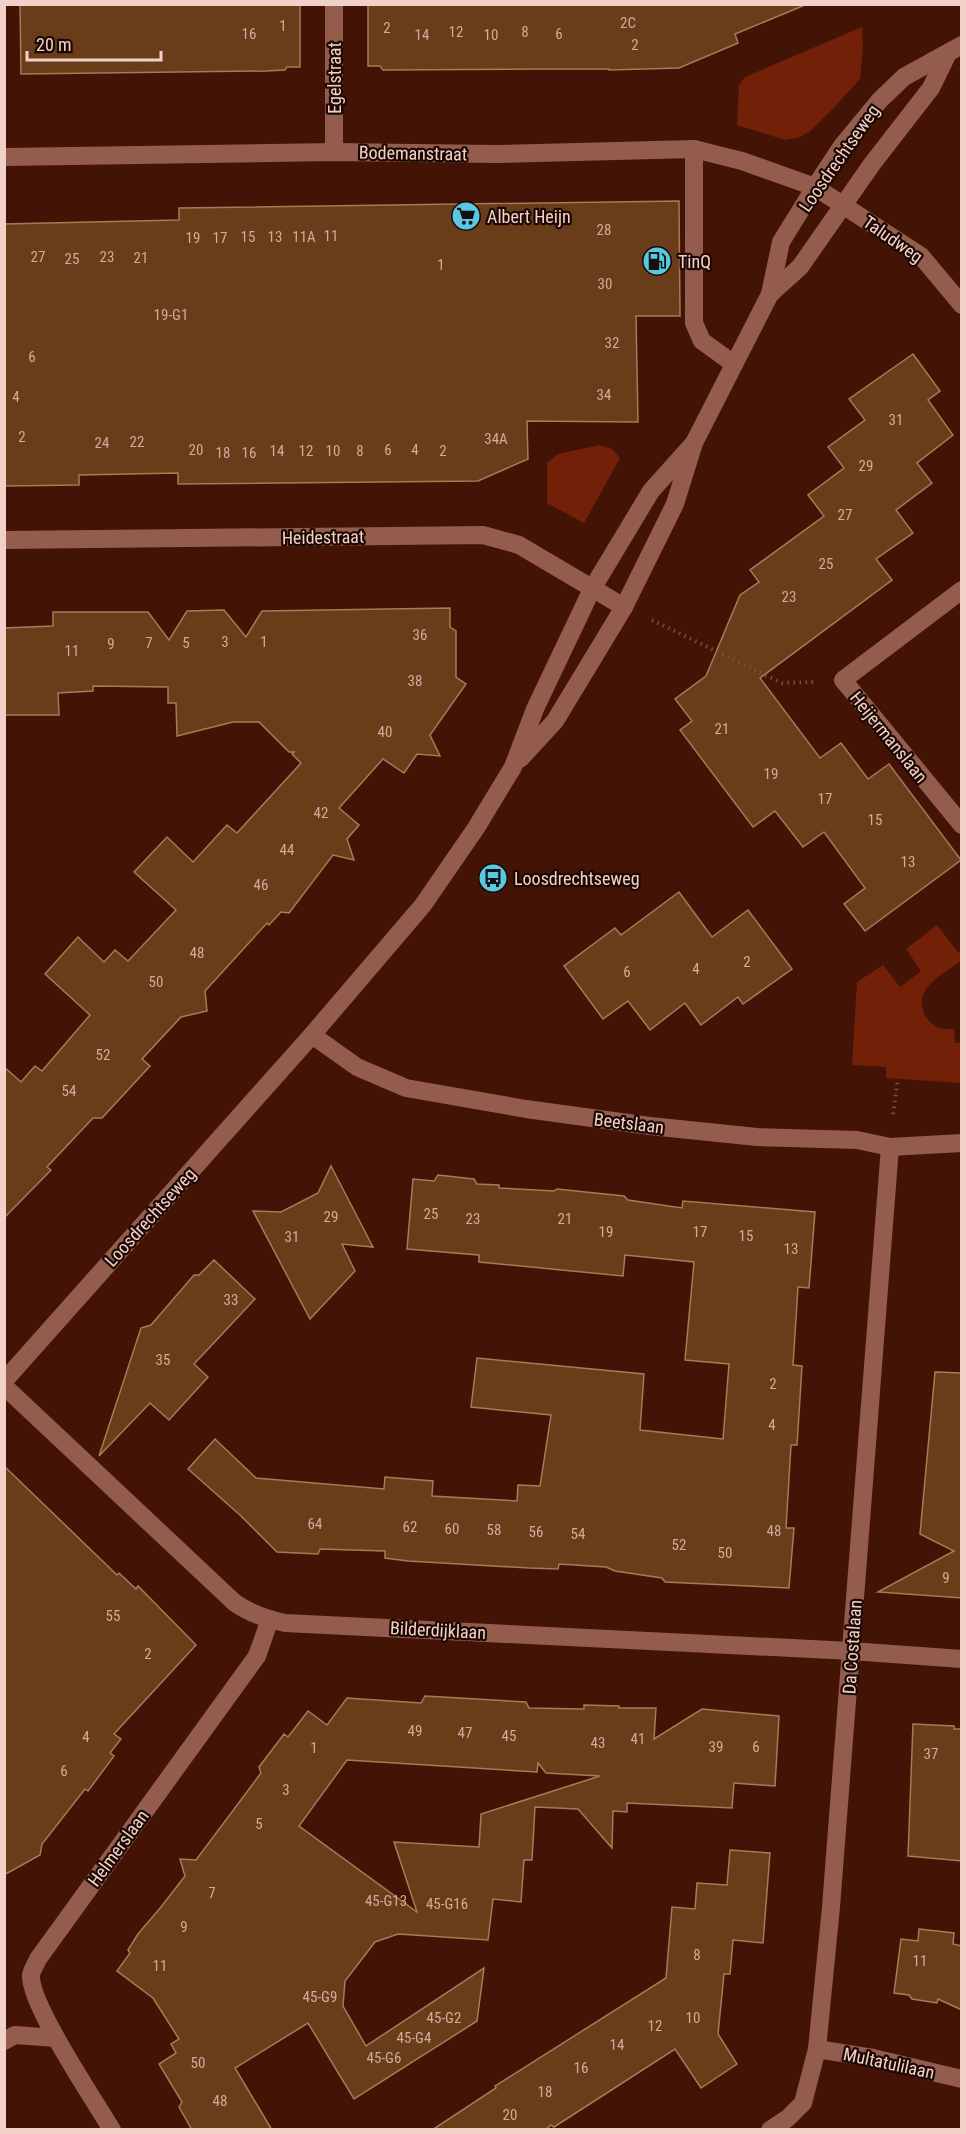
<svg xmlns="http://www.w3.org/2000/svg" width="966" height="2134" viewBox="0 0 966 2134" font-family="'Roboto Condensed',sans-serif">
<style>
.green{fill:#722007}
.building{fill:#693d1a;stroke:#aa7956;stroke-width:1.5;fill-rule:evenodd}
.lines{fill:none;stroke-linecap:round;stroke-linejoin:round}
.path{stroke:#794d41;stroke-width:4;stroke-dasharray:1.5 4.5;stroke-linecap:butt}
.lane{stroke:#945c4c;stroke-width:18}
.street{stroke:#945c4c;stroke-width:18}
.secondary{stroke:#945c4c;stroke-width:18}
.labels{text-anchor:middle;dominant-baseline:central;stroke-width:4.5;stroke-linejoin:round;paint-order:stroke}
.number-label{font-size:15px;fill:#d0ac9c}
.street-label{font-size:18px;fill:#f2d1c8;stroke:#1c0703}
.poi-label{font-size:18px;fill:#f2d1c8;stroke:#1c0703;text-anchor:start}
</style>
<rect width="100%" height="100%" fill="#431306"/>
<g class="green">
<path d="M862,27L863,48L860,79L830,112L809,132L797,138L785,140L737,125L739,85L745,77Z"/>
<path d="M599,445L612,449L620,458L584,523L547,503V463L558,454Z"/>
<path d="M937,925L960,955L961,961C950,969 935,977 927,988C916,1002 924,1023 940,1028C944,1029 950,1029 954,1029L955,1043H961V1083L886,1078V1067L852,1065L857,982L883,965L900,987L921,971L906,949Z"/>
</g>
<g class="building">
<path d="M20,4H300V67H287L285,70L266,71L21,74Z"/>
<path d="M368,4H805V5L735,34L738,43L679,68L609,70V69H542L383,70L380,66H368Z"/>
<path d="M679,201L680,316H636L638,422L527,421L528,459L478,481L178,484V473L79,475V485L4,486V224L179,220V208Z"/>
<path d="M913,354L940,391L928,400L953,435L917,463L932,483L896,510L913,533L876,559L892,580L760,678L820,758L841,743L868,779L889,764L961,860L865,931L844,904L865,888L824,832L803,847L775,811L753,827L680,730L692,721L675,699L706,676L740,595L759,582L750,570L824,516L808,495L844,468L828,447L865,420L849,399Z"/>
<path d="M450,608V627L456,631V677L466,684L430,735L440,756L417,754L404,773L383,759L339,808L359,825L347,839L354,860L333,855L289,913L281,912L269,925L267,923L205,991L207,1011L181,1017L142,1059L150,1066L102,1118H93L47,1167L51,1170L4,1218V1067L21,1082L35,1066L42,1071L90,1015L45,974L78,937L104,962L115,950L128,961L176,910L134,872L167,837L193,862L227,825L237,833L301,763L292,754L294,752H289L259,722H233L177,736L176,703H168V687L93,686V691L58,693L59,715H4V628L53,626V612H148L169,640L187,611L224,610L246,637L262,611Z"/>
<path d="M679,892L712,937L748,910L792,969L743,1004L738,997L701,1025L685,1003L650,1030L628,1001L603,1019L564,966L615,928L621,935Z"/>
<path d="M331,1166L373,1247L342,1244L355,1271L310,1319L253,1211L281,1212L318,1193Z"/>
<path d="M438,1175L474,1179L477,1184L499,1185V1188L554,1191L557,1189L624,1196L628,1200L682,1208L683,1201L815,1212L809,1288L798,1287L793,1365L802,1366L797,1445H791L786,1528H794L789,1588L665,1582L662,1578L615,1571L606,1567L559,1564L558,1569L529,1568L408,1561L385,1558V1551L320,1549L318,1554L277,1552L241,1516L188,1469L215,1439L256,1478L384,1489L385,1477L433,1481L432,1496L517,1501L518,1485L540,1486L551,1415L471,1407L477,1358L644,1374L640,1430L723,1439L729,1364L685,1360L694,1262L625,1255L623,1276L479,1262V1255L407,1249L413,1179L434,1181Z"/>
<path d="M214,1260L255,1299L194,1364L208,1377L169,1420L150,1403L99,1456L141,1328L151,1325L194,1275H199Z"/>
<path d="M935,1372L962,1373V1598L878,1592L954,1551L920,1534Z"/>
<path d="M4,1466L117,1575L119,1573L136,1589L138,1586L196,1645L114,1734L121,1739L110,1753L114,1756L88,1791L85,1789L42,1844L40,1855L4,1875Z"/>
<path d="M425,1696L526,1702L529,1708L584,1709V1705L619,1706V1708H656L654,1739L702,1709L779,1716L775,1786L734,1783L732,1808L627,1803V1812L613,1811L612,1848L578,1809L535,1807L532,1860H524L521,1902L493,1899L488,1940L398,1934L375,1942L345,1981L343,2006L366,2046L484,1968L477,2021L354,2099L308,2023L235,2068L272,2130H192L179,2107L182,2102L159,2064L176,2053L171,2044L179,2039L153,1998L117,1971L130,1953L128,1950L138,1934L161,1907L185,1876L180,1859L196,1860L261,1773L259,1767L284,1734L288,1737L308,1711L327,1725L347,1698L421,1703ZM347,1760L537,1772L538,1763L546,1773L600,1776L481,1814L479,1847L394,1842L417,1912L299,1826Z"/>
<path d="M913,1724L954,1726V1729H962V1861L908,1856Z"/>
<path d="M730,1850L770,1853L763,1943L733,1940L730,1974H724L718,2034L737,2064L701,2088L675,2049L554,2127L551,2125L545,2130H432L496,2088L495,2086L666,1978L672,1907L695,1909L697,1883L727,1885Z"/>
<path d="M919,1929L954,1933L953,1944L962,1946V2010L938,1999L937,2003L912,1999L909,1995L894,1993L901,1939L918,1941Z"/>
</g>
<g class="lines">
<g class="path">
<path d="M652,620L782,683L813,682"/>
<path d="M960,955L962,953"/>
<path d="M893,1114L898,1079"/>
</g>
<path class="lane" d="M694,149V323L702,341L734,364"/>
<g class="street">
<path d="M334,152V4"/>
<path d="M4,157L334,152L497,154L694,149L742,161L815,187L921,256L962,305"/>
<path d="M4,540L483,535L519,545L624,607"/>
<path d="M962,590L843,680L962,825"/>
<path d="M312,1035L357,1067L406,1088L526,1109L650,1126L757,1137L857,1140L890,1147L962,1143"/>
<path d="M4,1386L235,1603C251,1614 266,1619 285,1623L851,1651L962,1659"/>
<path d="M4,2041L15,2035L56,2038"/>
<path d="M817,2049L873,2058L962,2079"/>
<path d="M112,2130C95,2101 30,2005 31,1976C31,1971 36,1964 38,1959L257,1656L270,1619"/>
<path d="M770,2130L788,2118L803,2103L817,2049L831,1907L890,1147"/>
</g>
<g class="secondary">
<path d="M770,294L800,267L872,164L931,88L948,53"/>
<path d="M520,759L555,721L624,607L675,504L694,443L770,294L781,242L815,187L842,146L880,100L904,77L962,45"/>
<path d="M4,1381L312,1035L423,905L476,828L513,767L535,709L592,589L651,491L694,443"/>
</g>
</g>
<defs>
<g id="supermarket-disc" transform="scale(1.5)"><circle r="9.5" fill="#58c9e3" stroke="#1c0703"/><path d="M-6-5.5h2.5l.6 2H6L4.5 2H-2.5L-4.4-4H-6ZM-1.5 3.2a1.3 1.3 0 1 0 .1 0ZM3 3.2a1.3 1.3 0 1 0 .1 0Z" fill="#111"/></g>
<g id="fuel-disc" transform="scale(1.5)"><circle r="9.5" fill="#58c9e3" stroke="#1c0703"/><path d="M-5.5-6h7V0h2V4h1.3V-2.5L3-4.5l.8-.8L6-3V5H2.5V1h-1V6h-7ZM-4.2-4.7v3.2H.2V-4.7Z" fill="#111"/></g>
<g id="bus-disc" transform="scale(1.5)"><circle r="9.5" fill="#58c9e3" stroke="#1c0703"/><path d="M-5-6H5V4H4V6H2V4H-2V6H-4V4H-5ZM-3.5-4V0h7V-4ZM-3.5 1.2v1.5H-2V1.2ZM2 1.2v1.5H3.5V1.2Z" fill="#111"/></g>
</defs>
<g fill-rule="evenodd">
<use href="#supermarket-disc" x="466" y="216"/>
<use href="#fuel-disc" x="657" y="261"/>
<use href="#bus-disc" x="493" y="878"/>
</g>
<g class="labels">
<g class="number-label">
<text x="628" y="23">2C</text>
<text x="283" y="26">1</text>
<text x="387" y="28">2</text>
<text x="456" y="32">12</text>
<text x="525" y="32">8</text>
<text x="249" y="34">16</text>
<text x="559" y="34">6</text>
<text x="422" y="35">14</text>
<text x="491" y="35">10</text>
<text x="635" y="45">2</text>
<text x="604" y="230">28</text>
<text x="331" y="236">11</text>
<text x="248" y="237">15</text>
<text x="275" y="237">13</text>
<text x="304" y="237">11A</text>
<text x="193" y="238">19</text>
<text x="220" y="238">17</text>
<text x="38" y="257">27</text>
<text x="107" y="257">23</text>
<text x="141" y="258">21</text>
<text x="72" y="259">25</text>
<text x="441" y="265">1</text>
<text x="605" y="284">30</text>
<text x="171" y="315">19-G1</text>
<text x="612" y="343">32</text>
<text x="32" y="357">6</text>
<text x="604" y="395">34</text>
<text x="16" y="397">4</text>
<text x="896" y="420">31</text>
<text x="22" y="437">2</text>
<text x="496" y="439">34A</text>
<text x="137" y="442">22</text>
<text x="102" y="443">24</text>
<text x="196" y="450">20</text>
<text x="388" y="450">6</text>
<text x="415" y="450">4</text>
<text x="277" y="451">14</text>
<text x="306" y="451">12</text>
<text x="333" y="451">10</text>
<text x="360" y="451">8</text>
<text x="443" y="451">2</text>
<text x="223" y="453">18</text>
<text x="249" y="453">16</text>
<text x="866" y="466">29</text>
<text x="845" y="515">27</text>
<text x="826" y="564">25</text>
<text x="789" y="597">23</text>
<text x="420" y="635">36</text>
<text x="225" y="642">3</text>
<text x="264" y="642">1</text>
<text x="149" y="643">7</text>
<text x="186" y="643">5</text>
<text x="111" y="644">9</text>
<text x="72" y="651">11</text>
<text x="415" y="681">38</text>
<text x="722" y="729">21</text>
<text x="385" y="732">40</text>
<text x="771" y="774">19</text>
<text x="825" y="799">17</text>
<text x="321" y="813">42</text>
<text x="875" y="820">15</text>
<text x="287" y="850">44</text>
<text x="908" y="862">13</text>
<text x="261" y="885">46</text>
<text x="197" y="953">48</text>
<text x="747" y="962">2</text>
<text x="696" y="969">4</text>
<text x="627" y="972">6</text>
<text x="156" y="982">50</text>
<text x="103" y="1055">52</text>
<text x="69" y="1091">54</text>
<text x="431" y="1214">25</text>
<text x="331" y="1217">29</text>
<text x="473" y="1219">23</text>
<text x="565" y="1219">21</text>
<text x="606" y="1232">19</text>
<text x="700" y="1232">17</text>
<text x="746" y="1236">15</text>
<text x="292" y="1237">31</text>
<text x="791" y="1249">13</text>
<text x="231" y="1300">33</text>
<text x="163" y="1360">35</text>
<text x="773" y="1384">2</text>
<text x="772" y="1425">4</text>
<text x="315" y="1524">64</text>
<text x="410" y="1527">62</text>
<text x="452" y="1529">60</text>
<text x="494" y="1530">58</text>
<text x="774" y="1531">48</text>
<text x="536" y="1532">56</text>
<text x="578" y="1534">54</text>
<text x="679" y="1545">52</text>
<text x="725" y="1553">50</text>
<text x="946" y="1578">9</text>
<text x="113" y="1616">55</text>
<text x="148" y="1654">2</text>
<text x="415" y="1731">49</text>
<text x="465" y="1733">47</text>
<text x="509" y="1736">45</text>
<text x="86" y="1737">4</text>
<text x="638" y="1739">41</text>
<text x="598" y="1743">43</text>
<text x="716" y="1747">39</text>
<text x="756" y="1747">6</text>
<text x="314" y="1748">1</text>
<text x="931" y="1754">37</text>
<text x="64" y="1771">6</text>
<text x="286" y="1790">3</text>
<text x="259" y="1824">5</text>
<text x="212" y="1893">7</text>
<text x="386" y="1901">45-G13</text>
<text x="447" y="1904">45-G16</text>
<text x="184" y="1927">9</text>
<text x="697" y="1955">8</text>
<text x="920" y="1961">11</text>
<text x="160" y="1966">11</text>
<text x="320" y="1997">45-G9</text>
<text x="444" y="2018">45-G2</text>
<text x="693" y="2018">10</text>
<text x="655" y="2026">12</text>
<text x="414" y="2038">45-G4</text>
<text x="617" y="2045">14</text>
<text x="384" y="2058">45-G6</text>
<text x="198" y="2063">50</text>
<text x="581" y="2068">16</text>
<text x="545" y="2092">18</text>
<text x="220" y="2101">48</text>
<text x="510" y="2115">20</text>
</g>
<g class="street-label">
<text transform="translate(334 78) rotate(-90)">Egelstraat</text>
<text transform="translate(413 153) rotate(1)">Bodemanstraat</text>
<text transform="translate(839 158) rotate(-55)">Loosdrechtseweg</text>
<text transform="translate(893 239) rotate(35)">Taludweg</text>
<text transform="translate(323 537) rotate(-1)">Heidestraat</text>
<text transform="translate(889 737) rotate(51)">Heijermanslaan</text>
<text transform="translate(629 1123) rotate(7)">Beetslaan</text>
<text transform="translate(150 1217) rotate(-48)">Loosdrechtseweg</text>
<text transform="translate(438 1630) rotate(3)">Bilderdijklaan</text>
<text transform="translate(852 1647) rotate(-86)">Da Costalaan</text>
<text transform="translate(118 1848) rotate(-54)">Helmerslaan</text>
<text transform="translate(889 2063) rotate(12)">Multatulilaan</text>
</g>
<g class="poi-label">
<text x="487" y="216">Albert Heijn</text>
<text x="678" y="261">TinQ</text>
<text x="514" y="878">Loosdrechtseweg</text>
</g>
</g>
<rect width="966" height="2134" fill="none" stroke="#f2d1c8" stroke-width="12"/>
<path d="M27 51v9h134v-9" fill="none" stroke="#f2d1c8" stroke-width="3"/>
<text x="36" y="51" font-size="18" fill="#f2d1c8" stroke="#1c0703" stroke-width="4.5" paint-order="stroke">20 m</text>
</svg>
